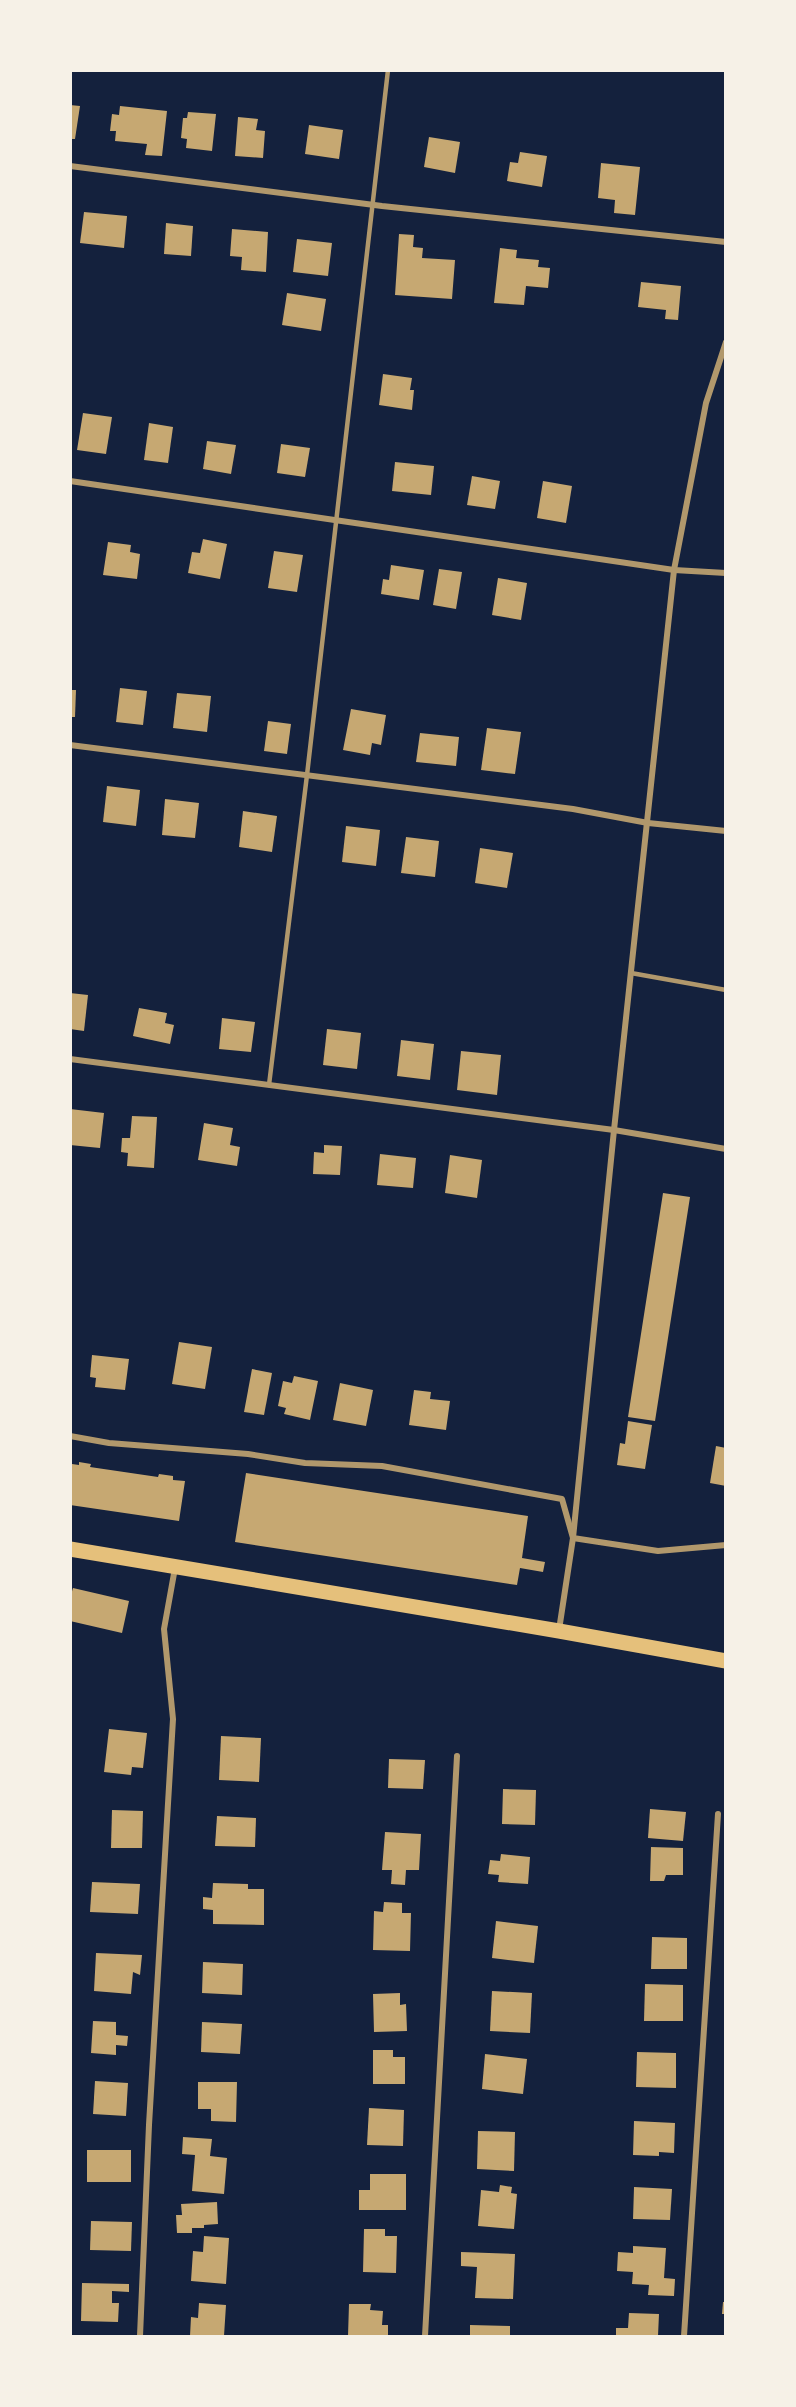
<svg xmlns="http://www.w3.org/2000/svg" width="796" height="2407" viewBox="0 0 796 2407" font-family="Lora,serif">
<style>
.building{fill:#c6a872}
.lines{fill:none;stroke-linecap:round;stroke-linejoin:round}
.service{stroke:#b1986c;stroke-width:4.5}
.minor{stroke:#b1986c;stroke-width:6}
.primary{stroke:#e5c07b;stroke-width:15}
</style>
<rect width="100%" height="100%" fill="#14213d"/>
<g class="building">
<path d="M70,105L80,106L75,139H70Z"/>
<path d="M120,106L167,111L162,156L145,155L147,144L115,141L116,131H110L112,114L119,115Z"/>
<path d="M188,112L216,114L212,151L186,148L187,139L181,138L183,118H187Z"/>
<path d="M238,117L258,119L256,130L265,131L263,158L235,156Z"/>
<path d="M309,125L343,130L339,159L305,154Z"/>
<path d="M429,137L460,142L455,173L424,167Z"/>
<path d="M520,152L547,156L542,187L507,181L510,162L518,163Z"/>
<path d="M601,163L640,167L635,215L614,213L615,200L598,198Z"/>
<path d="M84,212L127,216L124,248L80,243Z"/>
<path d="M166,223L193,226L191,256L164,254Z"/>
<path d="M232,229L268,232L266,272L241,270L242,257L230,256Z"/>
<path d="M399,234L414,235L413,247L423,248L422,258L455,260L452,299L395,295Z"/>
<path d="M297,239L332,243L328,276L293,272Z"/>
<path d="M500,248L517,250L516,258L539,260L538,267L550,268L548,288L526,286L524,305L494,303Z"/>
<path d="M641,282L681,286L678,320L665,319L666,310L638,307Z"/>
<path d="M287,293L326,299L321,331L282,325Z"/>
<path d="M383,374L412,378L410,390H414L412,410L379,405Z"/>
<path d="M83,413L112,417L106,454L77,450Z"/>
<path d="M149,423L173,427L168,463L144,460Z"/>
<path d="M207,441L236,445L231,474L203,469Z"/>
<path d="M281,444L310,448L305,477L277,473Z"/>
<path d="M395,462L434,466L431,495L392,491Z"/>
<path d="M472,476L500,481L495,509L467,505Z"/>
<path d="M543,481L572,486L566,523L537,518Z"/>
<path d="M203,539L227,544L220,579L188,573L192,552L200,553Z"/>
<path d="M108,542L131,545L130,552L140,554L137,579L103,575Z"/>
<path d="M274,551L303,555L297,592L268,588Z"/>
<path d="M391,565L424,570L419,600L381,594L383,579L389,580Z"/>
<path d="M439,569L462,572L456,609L433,605Z"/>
<path d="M498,578L527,583L521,620L492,615Z"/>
<path d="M120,688L147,691L143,725L116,722Z"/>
<path d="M70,690H76L75,717H70Z"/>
<path d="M177,693L211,696L207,732L173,728Z"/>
<path d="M351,709L386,715L381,745L372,743L370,755L343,750Z"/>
<path d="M268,721L291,724L287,754L264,751Z"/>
<path d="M487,728L521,732L515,774L481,770Z"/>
<path d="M420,733L459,737L456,766L416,762Z"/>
<path d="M107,786L140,790L136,826L103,822Z"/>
<path d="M165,799L199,803L195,838L162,835Z"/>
<path d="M243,811L277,816L272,852L239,847Z"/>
<path d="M346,826L380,830L376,866L342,862Z"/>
<path d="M406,837L439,841L435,877L401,873Z"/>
<path d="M480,848L513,853L507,888L475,883Z"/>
<path d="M70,993L88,995L84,1031L70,1029Z"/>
<path d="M139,1008L167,1013L165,1023L174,1025L170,1044L133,1036Z"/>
<path d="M222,1018L255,1022L251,1052L219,1049Z"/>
<path d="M327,1029L361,1033L357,1069L323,1065Z"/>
<path d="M401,1040L434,1044L430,1080L397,1076Z"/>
<path d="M461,1051L501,1055L497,1095L457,1090Z"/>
<path d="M70,1109L104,1113L100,1148L70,1145Z"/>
<path d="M132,1116L157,1117L154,1168L127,1166L128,1153L121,1152L122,1138H130Z"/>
<path d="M204,1123L233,1128L230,1145L240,1147L237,1166L198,1160Z"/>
<path d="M324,1145L342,1146L340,1175L313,1174L314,1152L324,1153Z"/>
<path d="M380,1154L416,1158L413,1188L377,1185Z"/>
<path d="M450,1155L482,1160L477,1198L445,1193Z"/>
<path d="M663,1193L690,1197L655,1421L628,1417Z"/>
<path d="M179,1342L212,1347L205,1389L172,1384Z"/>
<path d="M92,1355L129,1359L125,1390L95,1387L96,1378L90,1377Z"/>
<path d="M252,1369L272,1373L264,1415L244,1412Z"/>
<path d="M294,1376L318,1381L310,1420L284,1414L286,1408L278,1406L283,1381L292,1383Z"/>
<path d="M340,1383L373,1390L366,1426L333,1420Z"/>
<path d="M414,1390L431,1392L430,1399L450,1401L446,1430L409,1425Z"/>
<path d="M628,1421L652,1425L645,1469L617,1465L620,1443L625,1444Z"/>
<path d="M716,1446L726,1448V1486L710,1483Z"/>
<path d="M79,1462L91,1464L90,1467L158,1477L159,1474L173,1476V1480L185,1481L179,1521L70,1505L72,1464L79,1465Z"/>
<path d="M246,1473L528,1516L522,1558L545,1562L543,1572L520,1568L517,1585L235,1542Z"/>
<path d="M73,1588L129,1601L122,1633L70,1621V1598Z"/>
<path d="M109,1729L147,1733L143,1768L132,1767L131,1775L104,1772Z"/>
<path d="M221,1736L261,1738L259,1782L219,1780Z"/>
<path d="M389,1759L425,1760L423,1789L388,1788Z"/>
<path d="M503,1789L536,1790L535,1825L502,1824Z"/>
<path d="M650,1809L686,1812L683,1841L648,1838Z"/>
<path d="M112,1810L143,1811L142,1848H111Z"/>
<path d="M217,1816L256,1818L255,1847L215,1846Z"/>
<path d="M385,1832L421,1834L419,1870H406L405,1885L391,1884L392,1870H382Z"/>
<path d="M651,1847L683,1848V1875H666L664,1881H650Z"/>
<path d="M501,1854L530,1857L528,1884L498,1882L499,1875L488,1874L490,1860L500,1861Z"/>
<path d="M92,1882L140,1884L138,1914L90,1912Z"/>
<path d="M213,1883L248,1884V1889H264V1925L213,1924V1910L203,1909V1897L212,1898Z"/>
<path d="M384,1902L402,1903V1913H411L410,1951L373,1950L374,1911L383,1912Z"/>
<path d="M496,1921L538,1926L534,1963L492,1958Z"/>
<path d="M652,1937L687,1938V1969H651Z"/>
<path d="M96,1953L142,1955L140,1975L133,1972L131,1994L94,1991Z"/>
<path d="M203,1962L243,1964L242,1995L202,1993Z"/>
<path d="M645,1984L683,1985V2021H644Z"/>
<path d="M492,1991L532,1993L530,2033L490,2031Z"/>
<path d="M400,1993V2005L406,2004L407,2031L374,2032L373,1994Z"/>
<path d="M93,2021L116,2022V2035L128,2036L127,2046L116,2045V2055L91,2053Z"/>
<path d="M202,2022L242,2024L240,2054L201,2052Z"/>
<path d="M373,2050H393V2057H405V2084H373Z"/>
<path d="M637,2052L676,2053V2088L636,2087Z"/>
<path d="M485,2054L527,2059L523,2094L482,2089Z"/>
<path d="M95,2081L128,2083L126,2116L93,2114Z"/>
<path d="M198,2082H237L236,2122L211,2121V2109H198Z"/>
<path d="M369,2108L404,2110L403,2146L367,2145Z"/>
<path d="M634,2121L675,2123L674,2153L659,2152V2156L633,2155Z"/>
<path d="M478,2131L515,2132L514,2171L477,2169Z"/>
<path d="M183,2137L212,2139L210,2156L227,2158L224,2194L192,2191L195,2155L182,2154Z"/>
<rect x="87" y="2150" width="44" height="32"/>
<path d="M370,2174H406V2210H359V2190H370Z"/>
<path d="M500,2185L512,2187L511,2193L517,2194L514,2229L478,2226L481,2190L499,2192Z"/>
<path d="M634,2187L672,2189L670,2220L633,2219Z"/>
<path d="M217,2202L218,2224L204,2225V2228H192V2233H177L176,2215H182L181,2204Z"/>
<path d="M91,2221L132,2222L131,2251L90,2250Z"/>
<path d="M364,2229H385V2236H397L396,2273L363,2272Z"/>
<path d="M204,2236L229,2238L226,2284L191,2281L193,2251L203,2252Z"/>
<path d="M633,2246L666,2248L664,2278L675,2279L674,2296L648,2295L649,2285L632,2284L633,2272L617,2271L618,2252L633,2253Z"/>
<path d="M461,2252L515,2254L513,2299L475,2298L477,2267L461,2266Z"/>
<path d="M82,2283L129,2284V2292L112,2291V2303H119L118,2322L81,2321Z"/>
<path d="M723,2302H726V2314H722Z"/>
<path d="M199,2303L226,2305L224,2336H190L191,2317L198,2318Z"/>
<path d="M349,2304H371L370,2310L383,2311L382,2325H388V2336H348Z"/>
<path d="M629,2313L659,2314L658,2336H616V2328H628Z"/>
<path d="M470,2325L510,2326V2336H470Z"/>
</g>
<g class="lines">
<g class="service">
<path d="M631,973L726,990"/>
<path d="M269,1085L307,775L388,70"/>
</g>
<g class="minor">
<path d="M70,166L382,206L726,242"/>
<path d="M70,481L674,570L726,573"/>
<path d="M70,745L573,809L648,823L726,831"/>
<path d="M70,1059L614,1130L726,1149"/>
<path d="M70,1436L109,1443L248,1454L305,1463L382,1466L562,1499L573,1538L658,1551L726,1545"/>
<path d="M559,1630L573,1538L614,1130L674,570L706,403L726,342"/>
<path d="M140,2336L149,2125L173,1719L164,1629L175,1568"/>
<path d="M425,2336L457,1756"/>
<path d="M684,2336L718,1814"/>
</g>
<path class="primary" d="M70,1549L559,1631L726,1661"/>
</g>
<rect width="796" height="2407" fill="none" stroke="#f6f1e7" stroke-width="144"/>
</svg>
